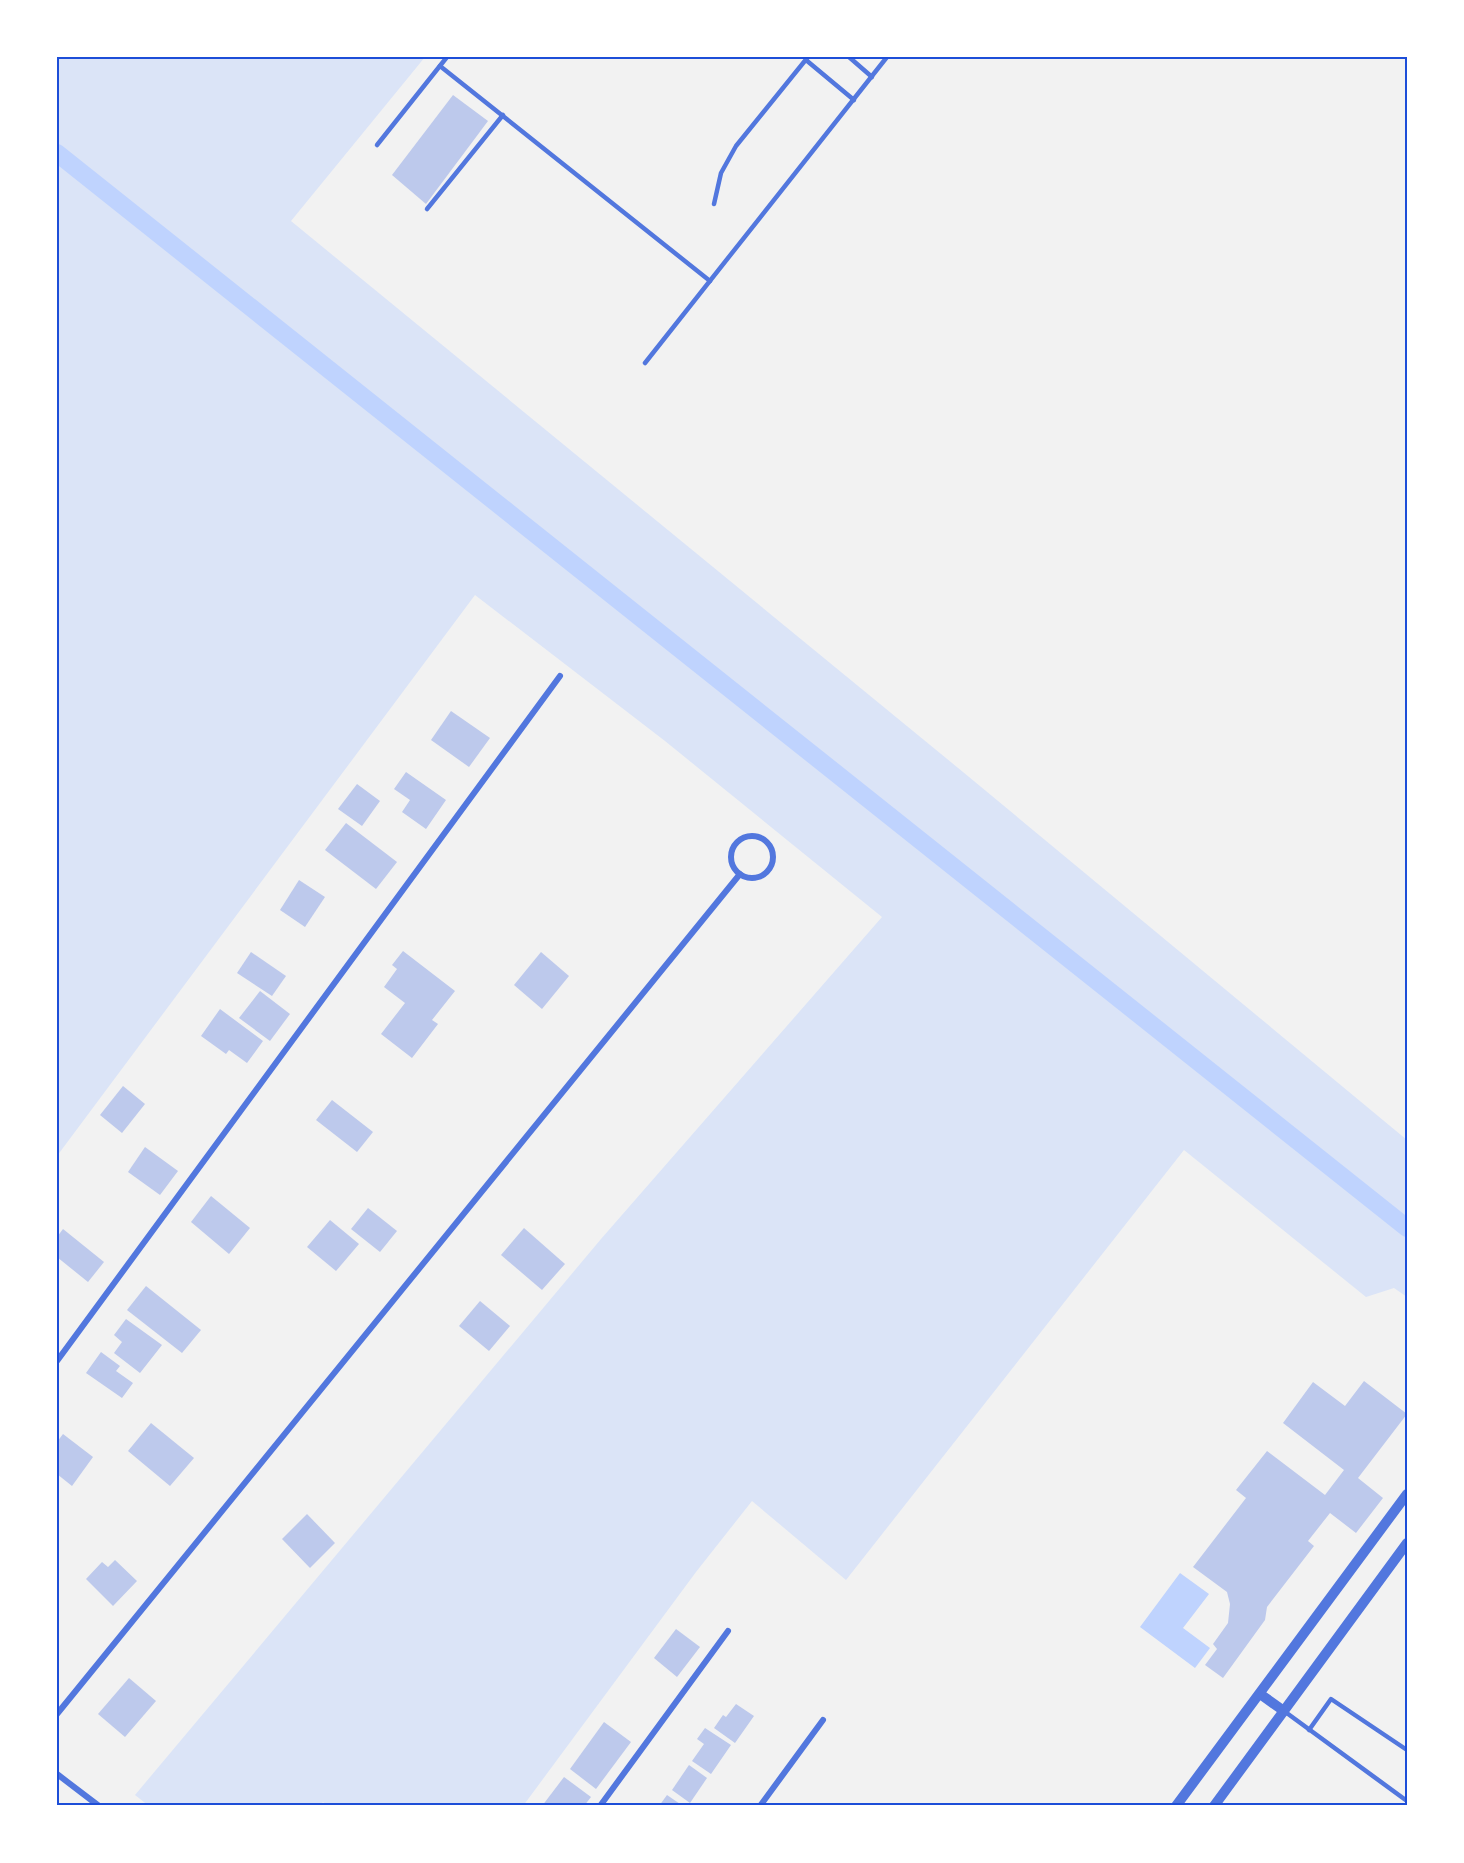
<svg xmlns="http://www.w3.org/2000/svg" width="1464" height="1863" viewBox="0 0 1464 1863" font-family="'Public Sans',sans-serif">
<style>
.green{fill:#dbe4f7}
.water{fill:#bfd3fe}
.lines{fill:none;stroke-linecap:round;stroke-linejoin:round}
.canal{stroke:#bfd3fe;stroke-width:18}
.building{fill:#bdc9ec}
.service{stroke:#5277de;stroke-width:4.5}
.minor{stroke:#5277de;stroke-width:6}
.tertiary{stroke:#5277de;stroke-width:10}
.neatline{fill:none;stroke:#1d4ed8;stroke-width:2}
</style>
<rect width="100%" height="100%" fill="#f2f2f2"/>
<path class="green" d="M57,57H425L291,221L963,772L1407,1140V1297L1394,1288L1366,1297L1184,1150L846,1580L752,1501L696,1572L523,1806H328L323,1802L319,1806H149L135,1795L601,1239L882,917L665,741L475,595L57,1156Z"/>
<path class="water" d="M1180,1573L1209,1594L1183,1628L1210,1648L1195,1668L1140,1627Z"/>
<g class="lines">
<path class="canal" d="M57,153L1407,1228"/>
</g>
<g class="building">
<path d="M453,95L488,121L426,204L392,175Z"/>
<path d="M451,711L490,738L469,767L431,740Z"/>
<path d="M406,772L446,800L426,829L402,812L410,800L394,789Z"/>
<path d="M357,784L380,801L362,826L338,809Z"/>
<path d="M346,823L397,862L376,889L325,850Z"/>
<path d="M299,880L325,897L305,927L280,910Z"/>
<path d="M403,951L455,991L432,1020L438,1024L412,1058L381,1034L405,1003L384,987L397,969L392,965Z"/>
<path d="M251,952L286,976L272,996L237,973Z"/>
<path d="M541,952L569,976L542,1009L514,985Z"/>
<path d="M260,991L290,1014L270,1041L239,1018Z"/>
<path d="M220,1009L263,1041L247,1063L229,1050L226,1054L201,1036Z"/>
<path d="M123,1086L145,1104L122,1133L100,1115Z"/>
<path d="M332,1100L373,1132L357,1152L316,1120Z"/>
<path d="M145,1147L178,1171L160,1195L128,1172Z"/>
<path d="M211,1196L250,1228L229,1254L191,1222Z"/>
<path d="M368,1208L397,1231L380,1252L351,1229Z"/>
<path d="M330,1220L359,1244L336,1271L307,1247Z"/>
<path d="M524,1228L565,1264L542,1290L501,1255Z"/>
<path d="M63,1229L104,1262L88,1282L57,1257V1237Z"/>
<path d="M146,1286L201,1330L182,1353L127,1310Z"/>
<path d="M480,1301L510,1326L489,1351L459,1326Z"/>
<path d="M126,1319L162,1345L140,1373L114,1353L122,1342L114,1335Z"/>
<path d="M101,1352L120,1366L116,1371L133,1383L122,1398L86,1373Z"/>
<path d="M1364,1381L1407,1414L1358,1478L1383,1498L1356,1533L1330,1513L1308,1541L1314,1546L1267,1607L1265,1620L1223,1678L1205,1665L1217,1649L1213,1644L1228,1623L1230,1604L1227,1592L1193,1567L1246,1498L1236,1490L1267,1451L1325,1495L1344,1470L1283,1423L1313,1382L1345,1406Z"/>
<path d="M151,1423L194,1458L170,1486L128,1451Z"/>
<path d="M63,1434L93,1457L72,1486L57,1474V1442Z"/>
<path d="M307,1514L335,1543L310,1568L282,1539Z"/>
<path d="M115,1560L137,1581L113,1606L86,1579L102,1562L108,1567Z"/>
<path d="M676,1629L700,1647L677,1677L654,1658Z"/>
<path d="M129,1678L156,1701L125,1737L98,1714Z"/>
<path d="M736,1704L754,1716L735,1743L714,1728L723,1715L726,1717Z"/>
<path d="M604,1722L631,1742L596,1789L570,1769Z"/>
<path d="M705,1728L731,1745L711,1774L692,1761L704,1744L697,1739Z"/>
<path d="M689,1765L707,1778L690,1803L672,1790Z"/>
<path d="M564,1777L591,1797L584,1806H542Z"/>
<path d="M667,1795L683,1806H659Z"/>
</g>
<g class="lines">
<g class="service">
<path d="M849,57L872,77"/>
<path d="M806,60L854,100"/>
<path d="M440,66L710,281"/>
<path d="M377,145L447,57"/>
<path d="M714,204L721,173L736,146L808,57"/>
<path d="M427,209L503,115"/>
<path d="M645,363L887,57"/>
<path d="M1284,1711L1407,1801"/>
<path d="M1309,1730L1331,1699L1407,1750"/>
</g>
<g class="minor">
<circle cx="752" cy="857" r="21"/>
<path d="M57,1361L560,676"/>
<path d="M57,1714L740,874"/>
<path d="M57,1774L99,1806"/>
<path d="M600,1806L728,1631"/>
<path d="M760,1806L823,1720"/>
</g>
<g class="tertiary">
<path d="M1260,1694L1284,1711"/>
<path d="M1176,1806L1407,1494"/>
<path d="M1214,1806L1407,1543"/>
</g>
</g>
<rect width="1464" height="1863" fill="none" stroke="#ffffff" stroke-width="117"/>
<rect x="58" y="58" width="1348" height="1746" class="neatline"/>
</svg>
